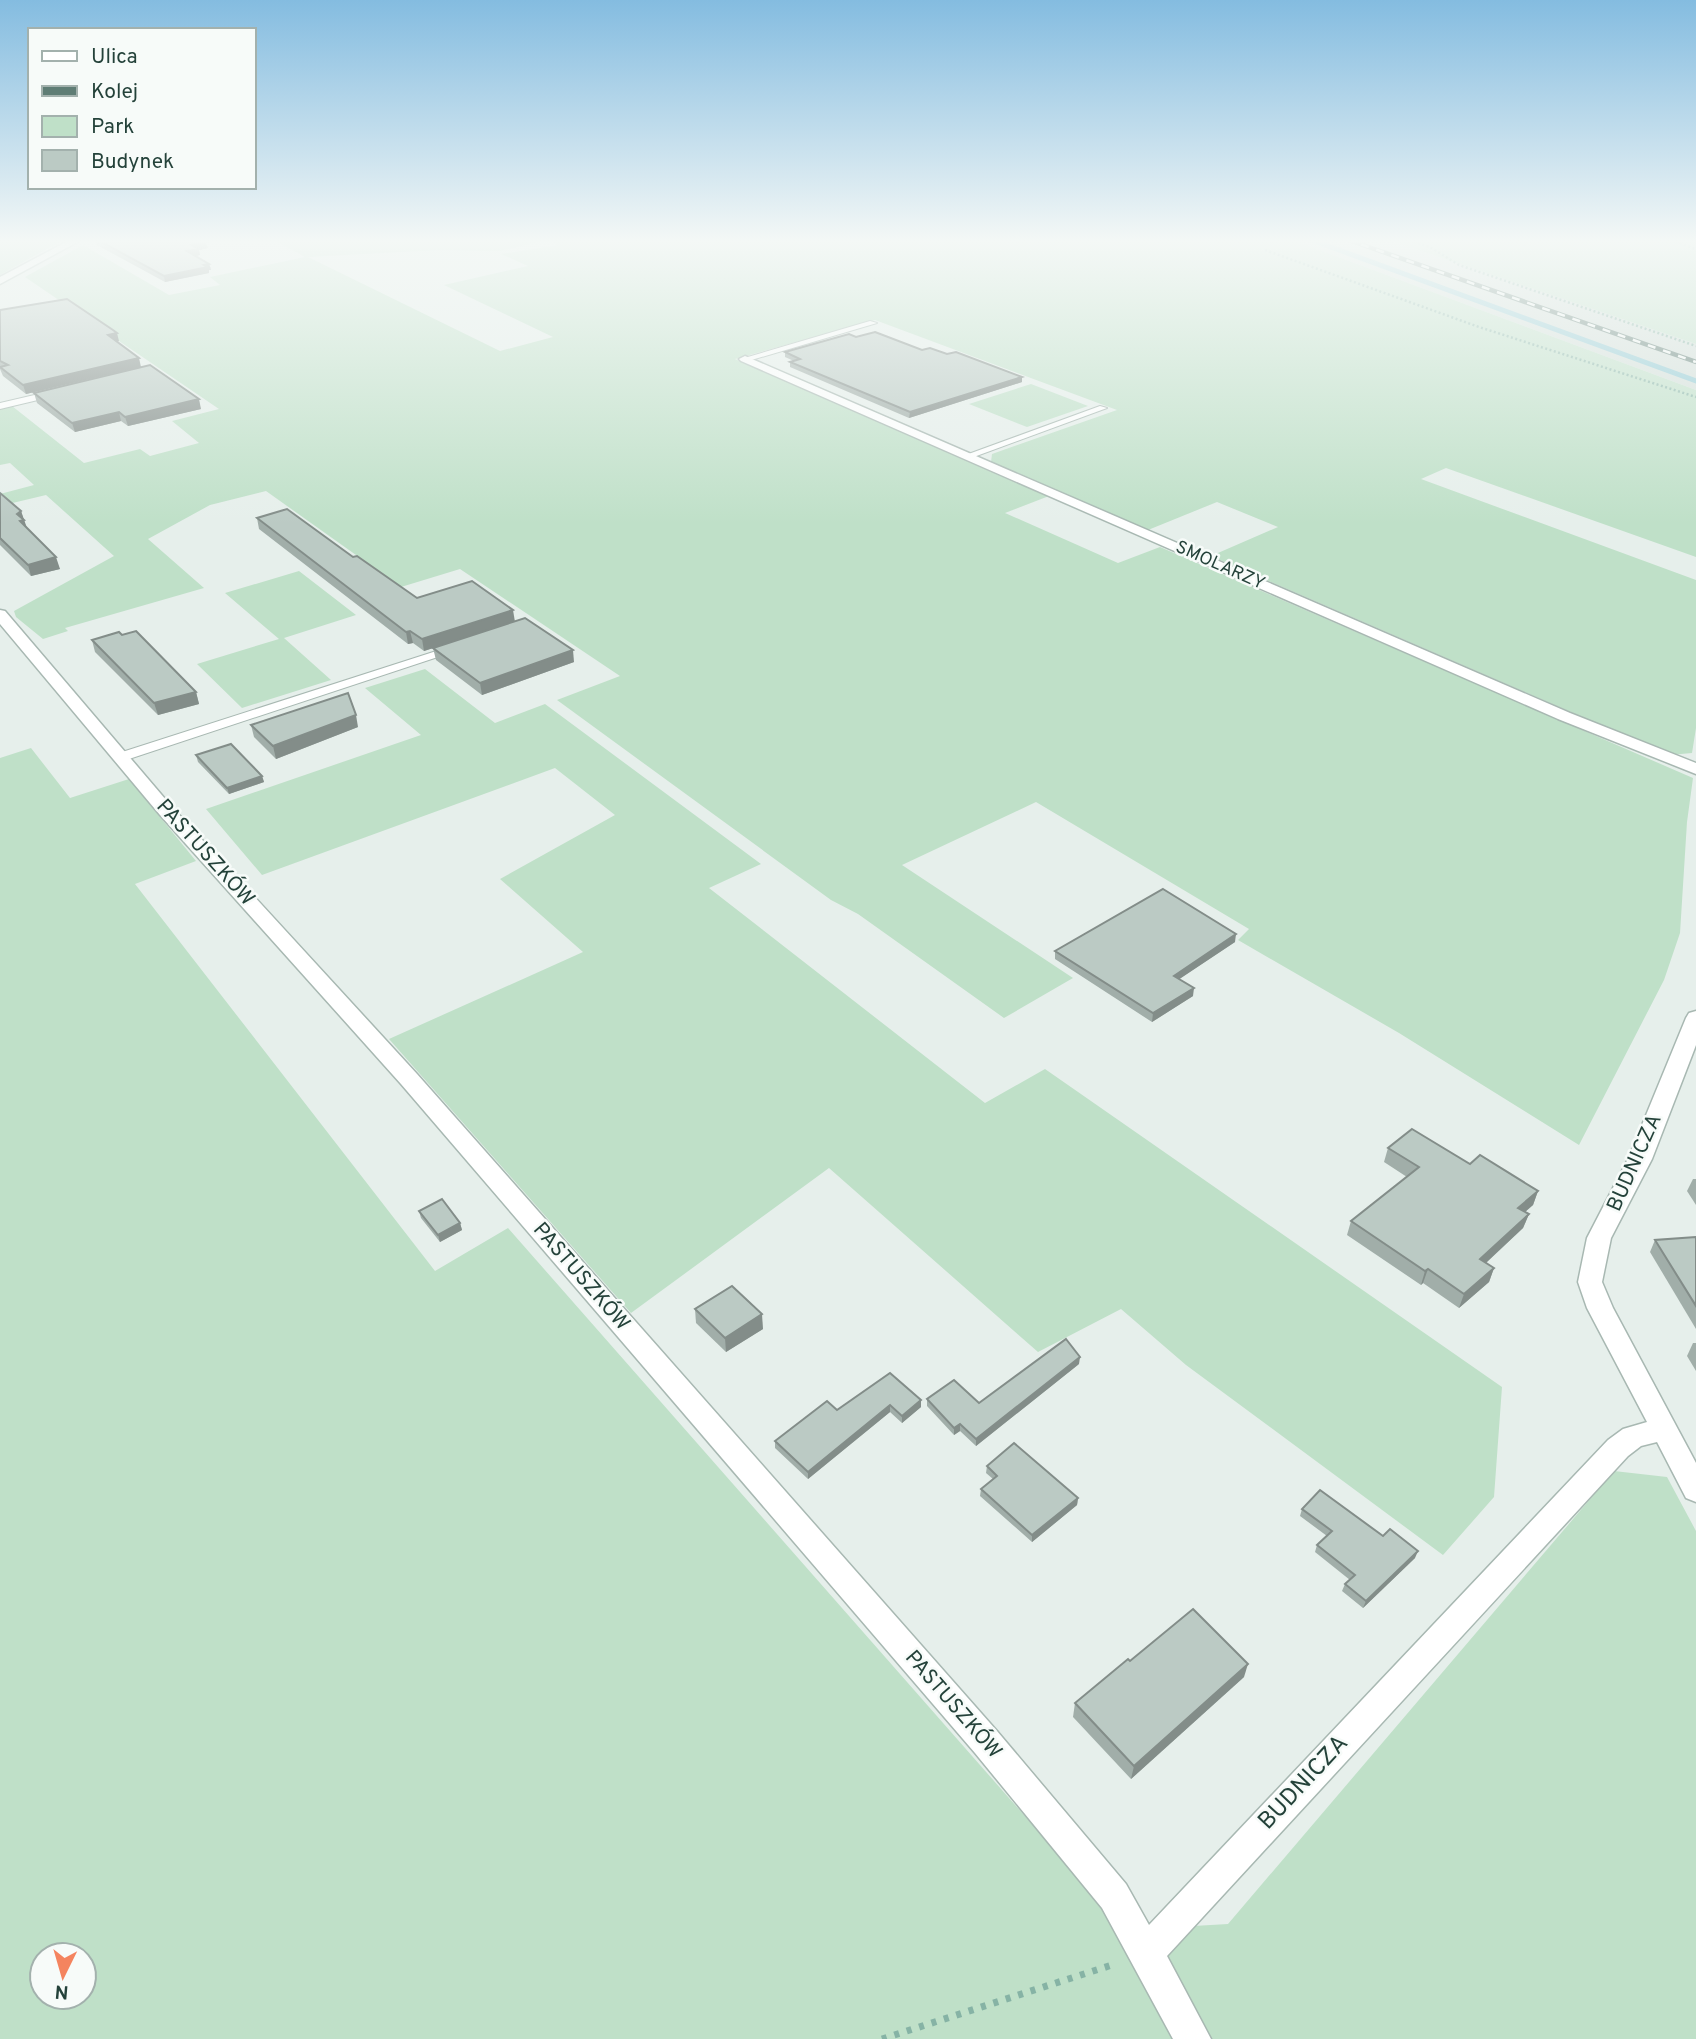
<svg xmlns="http://www.w3.org/2000/svg" width="1696" height="2039" viewBox="0 0 1696 2039" font-family="Overpass,sans-serif">
<style>
.built{fill:#d4dfda}
.green{fill:#bfe0c8;fill-rule:evenodd}
.lines{fill:none;stroke-linecap:round;stroke-linejoin:round}
.stream{stroke:#8ec9d4;stroke-width:5}
.service-casing{stroke:#a8b8b2;stroke-width:2}
.minor-casing{stroke:#a8b8b2;stroke-width:3}
.path-far1{stroke:#86b3a5;stroke-width:2.5;stroke-dasharray:2 2.5;stroke-linecap:butt}
.path{stroke:#86b3a5;stroke-width:7;stroke-dasharray:5 8;stroke-linecap:butt}
.service{fill:#fff;fill-rule:evenodd}
.minor{fill:#fff;fill-rule:evenodd}
.rail-casing{stroke:#5f7d75;stroke-width:4.5}
.rail{stroke:#f7fbf9;stroke-width:2.5;stroke-dasharray:8;stroke-linecap:butt}
.wall{fill:#a1aea9}
.shaded-wall{fill:#838d89}
.building{fill:#bbcac4;stroke:#838d89;stroke-width:2}
.labels{text-anchor:middle;dominant-baseline:central;stroke-width:5;stroke-linejoin:round;paint-order:stroke}
.far-street-label{font-size:18px;fill:#24423a;stroke:#f7fbf9}
.street-label{font-size:21px;fill:#24423a;stroke:#f7fbf9}
.near-street-label{font-size:24px;fill:#24423a;stroke:#f7fbf9}
</style>
<rect width="100%" height="100%" fill="#e6efeb"/>
<path class="built" d="M1290,239H1386L1696,344V390Z"/>
<g class="green">
<path d="M0,239H65L0,275Z"/>
<path d="M272,239H1290L1696,390V557L1446,468L1421,479L1696,580V728L1692,753L1670,755L1211,556L1278,527L1217,502L1148,530L991,462L992,454L1117,410L875,320L735,359L1049,496L1005,513L1118,563L1160,547L1693,778L1687,822L1680,933L1664,980L1579,1145L1399,1033L1238,940L1249,929L1036,802L902,865L1073,978L1004,1018L858,914L831,900L557,700L620,676L460,569L401,587L266,491L210,505L148,539L204,588L65,628L68,631L43,639L16,617L14,611L114,556L46,495L0,506V494L34,485L10,463L0,465V409L12,406L84,463L140,449L150,456L199,443L172,421L219,409L25,277L83,245L169,295L220,285L210,277L305,257ZM547,240L559,245L501,254L528,266L444,285L553,337L500,351L308,257L439,250L500,251Z"/>
<path d="M1386,239H1696V344Z"/>
<path d="M1031,384L1088,406L1027,427L969,404Z"/>
<path d="M299,571L356,615L284,638L331,680L242,708L197,664L279,639L225,593Z"/>
<path d="M425,669L495,723L545,704L761,864L709,888L985,1103L1045,1069L1502,1387L1494,1497L1443,1555L1186,1365L1121,1309L1038,1352L829,1168L631,1313L389,1039L583,952L500,879L615,815L555,768L262,875L206,809L421,735L365,688Z"/>
<path d="M31,748L70,798L129,779L196,861L135,884L435,1271L508,1228L1125,1930L1228,1924L1614,1471L1667,1477L1696,1531V2039H0V758ZM42,1955H84V1997H42Z"/>
</g>
<g class="lines">
<path class="stream" d="M1309,239L1696,381"/>
<g class="service-casing">
<g id="service">
<path d="M870,321L877,323L748,361L741,359Z"/>
<path d="M56,390L59,391V395L0,409V403Z"/>
<path d="M1100,406L1107,408L971,458L963,456Z"/>
<path d="M455,645L461,648L459,650L126,760H116L115,757L116,754Z"/>
</g>
</g>
<g class="minor-casing">
<g id="minor">
<path d="M72,239H83L0,284V277Z"/>
<path d="M745,356L1570,713L1696,763V774L1558,719L741,361L739,359Z"/>
<path d="M0,610L5,611L172,807L417,1074L997,1731L1126,1884L1149,1925L1608,1440L1623,1429L1647,1422L1587,1308L1578,1282L1587,1238L1628,1159L1686,1018L1689,1013L1696,1011V1045L1652,1159L1611,1238L1602,1282L1613,1308L1696,1463V1502L1686,1498L1657,1442L1641,1446L1628,1456L1167,1956L1211,2039H1173L1102,1908L975,1753L401,1084L160,815L0,624Z"/>
</g>
</g>
<g class="path-far1">
<path d="M1405,239L1430,247L1459,265L1696,346"/>
<path d="M1667,239L1696,249"/>
<path d="M1265,250L1479,327L1696,397"/>
</g>
<path class="path" d="M882,2039L1115,1964"/>
<use href="#service" class="service"/>
<use href="#minor" class="minor"/>
<g class="rail-casing">
<path id="rail" d="M1346,239L1696,362"/>
</g>
<use href="#rail" class="rail"/>
</g>
<g class="wall">
<path d="M96,239L208,248L199,250L200,255L195,256L209,264L211,270H209V273L165,282L97,245Z"/>
<path d="M0,310L119,341L117,342L141,367L26,394L3,376L0,369Z"/>
<path d="M856,337L922,350L1022,382L909,418L790,367V362L794,361L785,357V352Z"/>
<path d="M34,393L201,409L128,426L121,421L75,432L37,403Z"/>
<path d="M0,493L21,511L26,527L60,569L31,576L0,545Z"/>
<path d="M257,518L353,557L417,598L515,622L574,662L482,695L436,660L433,648L424,651L413,643L408,644L259,529Z"/>
<path d="M92,640L196,692L199,704L158,715L95,652Z"/>
<path d="M251,725L358,727L276,759L254,737Z"/>
<path d="M196,755L262,776L264,782L229,794L198,762Z"/>
<path d="M1235,942L1179,979L1193,996L1152,1022L1055,959V951Z"/>
<path d="M1388,1148L1470,1164L1538,1191L1533,1205L1525,1212L1529,1214L1523,1228L1486,1263L1494,1268L1489,1282L1459,1308L1423,1283L1421,1285L1347,1235L1351,1221L1407,1177L1384,1162Z"/>
<path d="M1693,1179H1696V1205L1687,1191Z"/>
<path d="M419,1211L460,1223L462,1230L440,1242L421,1218Z"/>
<path d="M1696,1237V1329L1650,1252L1655,1240Z"/>
<path d="M695,1309L763,1329L726,1352L696,1323Z"/>
<path d="M1693,1343H1696V1371L1687,1356Z"/>
<path d="M1079,1364L976,1446L960,1431L954,1435L927,1406V1399L979,1403Z"/>
<path d="M890,1373L921,1407L902,1423L890,1412L808,1479L775,1448V1441L837,1410Z"/>
<path d="M987,1466L1078,1498L1077,1505L1032,1542L980,1496L981,1489L993,1479L986,1473Z"/>
<path d="M1302,1509L1383,1536L1415,1558L1363,1608L1342,1591L1345,1584L1350,1580L1315,1552L1317,1545L1327,1536L1300,1516Z"/>
<path d="M1244,1677L1131,1779L1073,1717L1075,1703Z"/>
</g>
<g class="shaded-wall">
<path d="M206,242L208,248L199,250L200,255L188,258L187,251L191,245Z"/>
<path d="M209,264L211,270H209V273L165,282L164,276Z"/>
<path d="M117,333L119,341L110,343L108,335Z"/>
<path d="M139,358L141,367L26,394L23,385Z"/>
<path d="M1022,377V382L909,418L910,412Z"/>
<path d="M199,399L201,409L128,426L125,417Z"/>
<path d="M119,412L121,421L75,432L72,423Z"/>
<path d="M21,511L28,531L17,514Z"/>
<path d="M56,557L60,569L31,576L28,565Z"/>
<path d="M513,610L515,622L424,651L422,639Z"/>
<path d="M410,631L413,643L408,644L406,632Z"/>
<path d="M573,650L574,662L482,695L480,683Z"/>
<path d="M196,692L199,704L158,715L154,703Z"/>
<path d="M356,715L358,727L276,759L273,746Z"/>
<path d="M262,776L264,782L229,794L227,788Z"/>
<path d="M1236,934L1235,942L1172,984L1174,976Z"/>
<path d="M1194,988L1193,996L1152,1022L1153,1013Z"/>
<path d="M1538,1191L1533,1205L1513,1222L1518,1208Z"/>
<path d="M1529,1214L1523,1228L1475,1273L1480,1259Z"/>
<path d="M460,1223L462,1230L440,1242L438,1235Z"/>
<path d="M1494,1268L1489,1282L1459,1308L1464,1294Z"/>
<path d="M1428,1269L1423,1283L1421,1285L1425,1271Z"/>
<path d="M762,1314L763,1329L726,1352L725,1338Z"/>
<path d="M1080,1357L1079,1364L976,1446V1439Z"/>
<path d="M921,1400V1407L902,1423V1416Z"/>
<path d="M890,1405V1412L808,1479V1472Z"/>
<path d="M960,1424V1431L954,1435V1428Z"/>
<path d="M1078,1498L1077,1505L1032,1542V1535Z"/>
<path d="M1418,1551L1415,1558L1363,1608L1366,1601Z"/>
<path d="M1248,1664L1244,1677L1131,1779L1134,1766Z"/>
</g>
<g class="building">
<path d="M96,239H198L206,242L191,245L199,249L187,251L209,264L204,265L208,267L164,276Z"/>
<path d="M67,299L113,330L117,333L108,335L139,358L23,385L0,367L8,365L0,361V310Z"/>
<path d="M875,332L922,350L930,348L947,354L956,352L1022,377L910,412L790,362L800,359L785,352L849,334L856,337Z"/>
<path d="M150,365L199,399L125,417L119,412L72,423L34,393Z"/>
<path d="M0,493L21,511L17,514L24,520L20,521L56,557L28,565L0,538Z"/>
<path d="M287,509L353,557L357,556L417,598L472,581L513,610L422,639L410,631L406,632L257,518Z"/>
<path d="M525,618L573,650L480,683L433,648Z"/>
<path d="M136,631L196,692L154,703L92,640L119,632L122,635Z"/>
<path d="M348,693L356,715L273,746L251,725Z"/>
<path d="M231,744L262,776L227,788L196,755Z"/>
<path d="M1163,889L1236,934L1174,976L1194,988L1153,1013L1055,951Z"/>
<path d="M1412,1129L1470,1164L1480,1155L1538,1191L1518,1208L1529,1214L1480,1259L1494,1268L1464,1294L1428,1269L1425,1271L1351,1221L1419,1167L1388,1148Z"/>
<path d="M442,1199L460,1223L438,1235L419,1211Z"/>
<path d="M1696,1237V1306L1655,1240Z"/>
<path d="M732,1286L762,1314L725,1338L695,1309Z"/>
<path d="M1066,1339L1080,1357L976,1439L960,1424L954,1428L927,1399L954,1380L979,1403Z"/>
<path d="M890,1373L921,1400L902,1416L890,1405L808,1472L775,1441L827,1401L837,1410Z"/>
<path d="M1014,1443L1078,1498L1032,1535L981,1489L997,1476L987,1466Z"/>
<path d="M1320,1490L1383,1536L1390,1529L1418,1551L1366,1601L1345,1584L1355,1575L1317,1545L1332,1531L1302,1509Z"/>
<path d="M1193,1609L1248,1664L1134,1766L1075,1703L1128,1659L1130,1661Z"/>
</g>
<linearGradient id="sky" x2="0" y2="1"><stop stop-color="#84bce0"/><stop offset="0.46" stop-color="#f4f8f6"/><stop offset="1" stop-color="#f4f8f6" stop-opacity="0"/></linearGradient>
<rect width="1696" height="524" fill="url(#sky)"/>
<g class="labels">
<g class="far-street-label">
<text transform="translate(1220 566) rotate(24)">SMOLARZY</text>
</g>
<g class="street-label">
<text transform="translate(205 853) rotate(48)">PASTUSZKÓW</text>
<text transform="translate(1635 1163) rotate(-66)">BUDNICZA</text>
<text transform="translate(581 1277) rotate(49)">PASTUSZKÓW</text>
<text transform="translate(953 1705) rotate(49)">PASTUSZKÓW</text>
</g>
<g class="near-street-label">
<text transform="translate(1304 1783) rotate(-47)">BUDNICZA</text>
</g>
</g>
<rect x="28" y="28" width="228" height="161" fill="#f7fbf9" stroke="#a3b1ad" stroke-width="2"/>
<rect x="42" y="51" width="35" height="10" fill="#ffffff" stroke="#a3b1ad" stroke-width="2"/>
<text x="91" y="63" font-size="21" fill="#24423a">Ulica</text>
<rect x="42" y="86" width="35" height="10" fill="#5f7d75" stroke="#a3b1ad" stroke-width="2"/>
<text x="91" y="98" font-size="21" fill="#24423a">Kolej</text>
<rect x="42" y="116" width="35" height="21" fill="#bfe0c8" stroke="#a3b1ad" stroke-width="2"/>
<text x="91" y="133" font-size="21" fill="#24423a">Park</text>
<rect x="42" y="150" width="35" height="21" fill="#bbcac4" stroke="#a3b1ad" stroke-width="2"/>
<text x="91" y="168" font-size="21" fill="#24423a">Budynek</text>
<g transform="translate(63 1976) rotate(185)"><circle r="33" fill="#f7fbf9" stroke="#a3b1ad" stroke-width="2"/>
<path d="M0-5L12 26L0 18L-12 26Z" fill="#f4845f"/>
<text y="-10" font-size="19" font-weight="bold" text-anchor="middle" fill="#24423a">N</text>
</g>
</svg>
